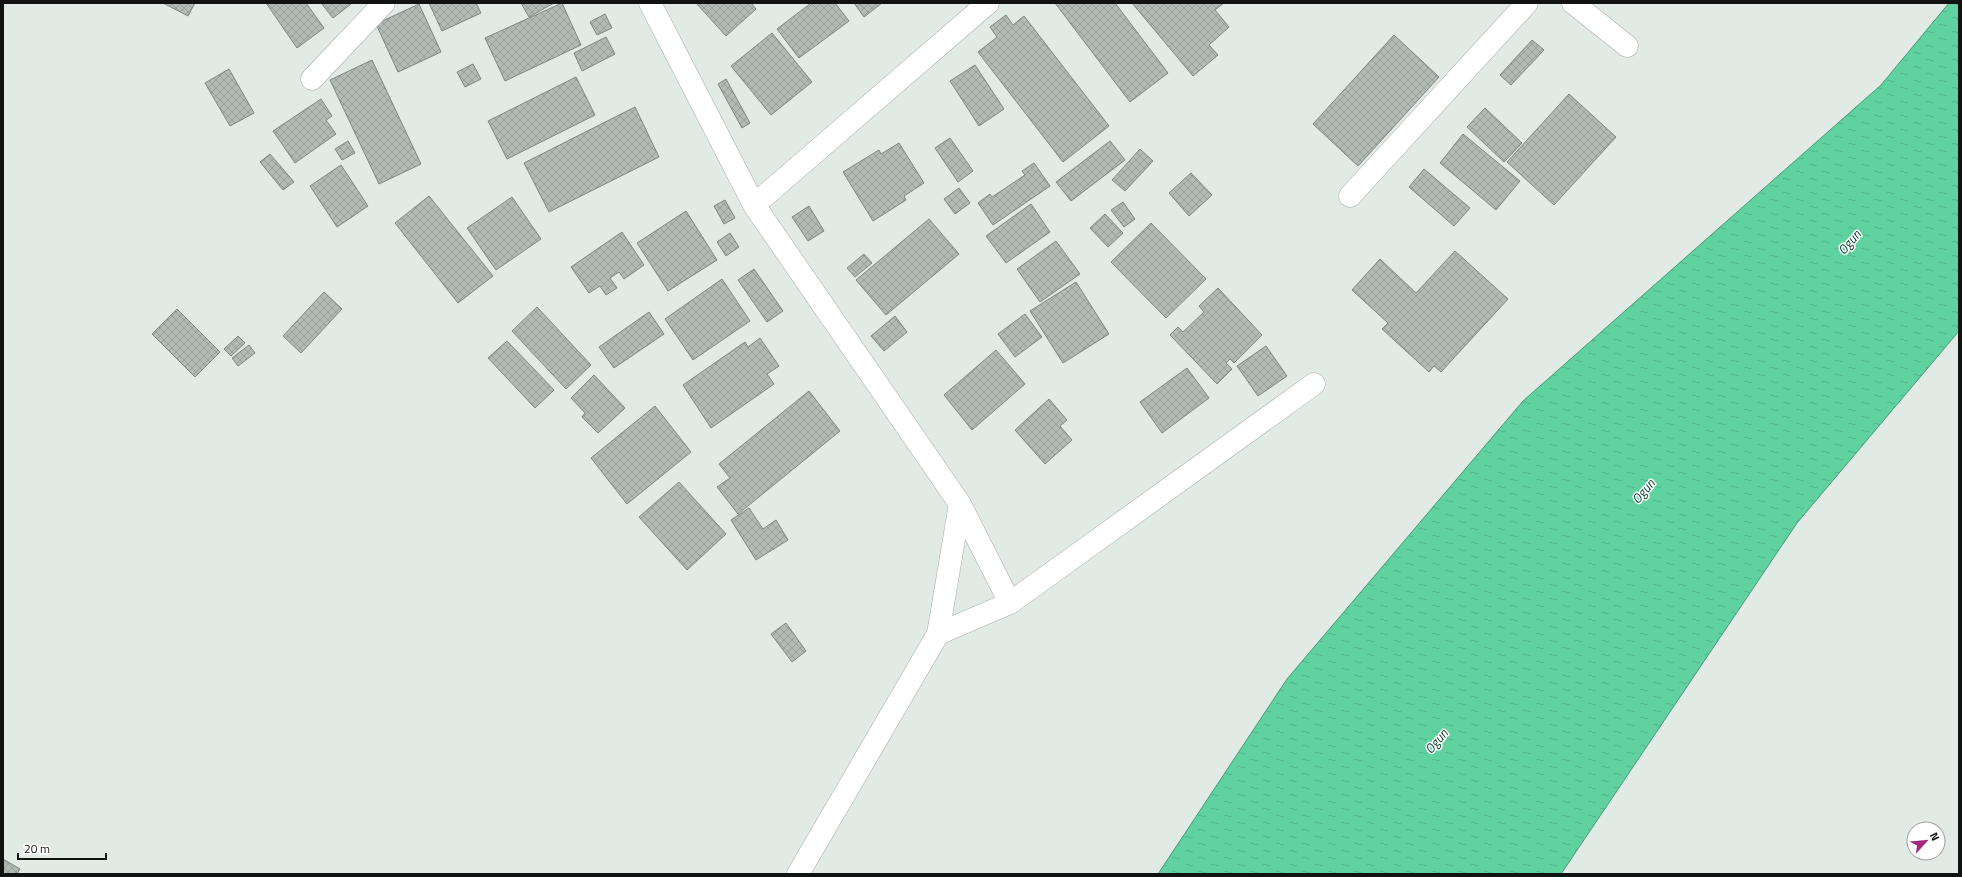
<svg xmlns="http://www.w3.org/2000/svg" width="1962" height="877" viewBox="0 0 1962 877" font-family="'Titillium Web',sans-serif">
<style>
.water{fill:url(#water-ripples);stroke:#479975}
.building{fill:url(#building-cross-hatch);stroke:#7e8682}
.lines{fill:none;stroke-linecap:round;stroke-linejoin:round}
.minor-casing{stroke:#a5ada9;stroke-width:23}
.minor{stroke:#fff;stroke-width:22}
.labels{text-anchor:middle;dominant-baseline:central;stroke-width:3;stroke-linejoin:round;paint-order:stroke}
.water-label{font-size:13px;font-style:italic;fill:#023724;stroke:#fff}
</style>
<defs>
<pattern id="water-ripples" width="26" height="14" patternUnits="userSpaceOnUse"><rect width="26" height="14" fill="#5fd2a0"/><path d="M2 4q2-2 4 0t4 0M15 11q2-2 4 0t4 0" fill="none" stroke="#52b389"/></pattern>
<pattern id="building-cross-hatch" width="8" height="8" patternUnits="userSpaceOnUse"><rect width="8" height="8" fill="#b2bab6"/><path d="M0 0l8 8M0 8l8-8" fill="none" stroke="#989f9b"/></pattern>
</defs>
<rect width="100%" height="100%" fill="#e1eae5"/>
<path class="water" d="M1949,3H1959V331L1797,523L1561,874H1158L1287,679L1523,401L1881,85Z"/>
<g class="building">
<path d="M163,3H195L188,16Z"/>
<path d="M266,3H306L324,28L297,48Z"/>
<path d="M321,3H351V4L333,18Z"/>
<path d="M429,3H476L481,13L442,31Z"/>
<path d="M521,3H554L529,17Z"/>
<path d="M562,3L581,45L505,81L485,38Z"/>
<path d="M696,3H751L756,9L726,36Z"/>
<path d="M811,3H835L849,21L799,58L777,29Z"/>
<path d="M854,3H882L864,17Z"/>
<path d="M1055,3H1115L1168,73L1130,102Z"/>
<path d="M1132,3H1224L1215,10L1229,27L1209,45L1218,55L1193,76Z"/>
<path d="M419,4L441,52L398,72L376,24Z"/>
<path d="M605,14L612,28L597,35L590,22Z"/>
<path d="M1006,15L1013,25L1024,16L1109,126L1063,162L978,52L997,37L990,27Z"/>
<path d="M772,33L812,82L771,115L731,66Z"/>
<path d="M1394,35L1439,77L1358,166L1313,124Z"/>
<path d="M606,37L615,54L582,71L574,53Z"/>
<path d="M1532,40L1544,50L1511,85L1500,75Z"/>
<path d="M372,60L421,164L379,184L330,80Z"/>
<path d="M473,64L481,79L465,87L457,72Z"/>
<path d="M975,65L1004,109L979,126L950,81Z"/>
<path d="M229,69L254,113L230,126L205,83Z"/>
<path d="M576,77L595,115L507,159L488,121Z"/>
<path d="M726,79L750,123L742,128L718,84Z"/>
<path d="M1569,94L1616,137L1554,205L1507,162Z"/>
<path d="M321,99L332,116L326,120L336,134L295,163L273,131Z"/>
<path d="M635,107L659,157L549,212L524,163Z"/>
<path d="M1485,108L1522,143L1504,162L1467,127Z"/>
<path d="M1463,134L1520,181L1496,210L1440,163Z"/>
<path d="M950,138L973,171L958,182L935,148Z"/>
<path d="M348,141L355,153L342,160L335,149Z"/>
<path d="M1110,141L1125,160L1071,201L1056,182Z"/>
<path d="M899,143L924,183L904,196L906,200L873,221L843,172L879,150L881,154Z"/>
<path d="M1140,149L1153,161L1125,191L1112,180Z"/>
<path d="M270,154L294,182L283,190L260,162Z"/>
<path d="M1034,163L1050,186L993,225L978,203L990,194L992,197L1025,175L1022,171Z"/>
<path d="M341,165L368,206L337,227L310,186Z"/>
<path d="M1424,169L1470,208L1454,226L1409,187Z"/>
<path d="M1191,173L1212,195L1189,216L1169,193Z"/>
<path d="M959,188L970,203L955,214L944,199Z"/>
<path d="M429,196L493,276L458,303L395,223Z"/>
<path d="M512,197L541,239L496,270L467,228Z"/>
<path d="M725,200L735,218L724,224L714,206Z"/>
<path d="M1123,202L1135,219L1124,227L1111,210Z"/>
<path d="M1031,204L1050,232L1006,263L986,236Z"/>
<path d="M809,206L824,231L808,241L792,217Z"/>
<path d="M686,211L717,260L668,291L637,243Z"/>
<path d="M1105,214L1123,233L1108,247L1090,228Z"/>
<path d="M929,219L959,254L886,315L856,280Z"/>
<path d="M1151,223L1206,279L1166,318L1111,262Z"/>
<path d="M622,232L644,265L624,279L619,272L610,278L617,288L606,295L600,286L589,293L571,267Z"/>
<path d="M730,233L739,247L726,256L717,242Z"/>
<path d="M1056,241L1080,274L1040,302L1017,269Z"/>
<path d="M1455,251L1508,299L1441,372L1434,366L1429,372L1382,329L1388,323L1352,290L1380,259L1416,293Z"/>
<path d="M864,254L872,263L855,277L847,268Z"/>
<path d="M754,269L783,311L767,322L738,280Z"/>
<path d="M722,279L750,321L693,360L665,319Z"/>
<path d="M1076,282L1109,334L1063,363L1030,311Z"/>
<path d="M1218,288L1262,335L1234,363L1230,359L1226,363L1232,369L1217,384L1170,335L1178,327L1183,332L1204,312L1199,306Z"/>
<path d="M324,292L342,309L301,353L283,336Z"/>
<path d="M537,307L591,365L566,389L512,331Z"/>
<path d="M177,309L220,352L195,377L152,334Z"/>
<path d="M649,312L664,334L614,368L599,347Z"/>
<path d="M1025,314L1042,337L1015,357L998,334Z"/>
<path d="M895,316L907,332L884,351L871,336Z"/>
<path d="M238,336L245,343L231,356L224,349Z"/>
<path d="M760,338L779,366L767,374L774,384L711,428L683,385L745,342L748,347Z"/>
<path d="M507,341L554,390L535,408L488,358Z"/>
<path d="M249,345L255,353L238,366L232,358Z"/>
<path d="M1266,346L1287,376L1258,396L1237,366Z"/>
<path d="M996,350L1025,384L972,430L944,395Z"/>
<path d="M1187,368L1209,398L1162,433L1140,402Z"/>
<path d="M594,375L625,408L598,433L582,417L585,413L571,398Z"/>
<path d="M809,391L840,431L738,514L717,487L730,478L719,464Z"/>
<path d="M1049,399L1067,420L1060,426L1072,440L1045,464L1015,430Z"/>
<path d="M655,406L691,452L627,504L591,458Z"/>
<path d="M679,482L726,534L687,570L639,517Z"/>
<path d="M749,508L763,529L776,520L788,540L756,560L731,520Z"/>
<path d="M786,623L806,651L792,662L771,634Z"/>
<path d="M3,859L20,869L17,874H3Z"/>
</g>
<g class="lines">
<g class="minor-casing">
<g id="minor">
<path d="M650,3L754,205L960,504L1010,603"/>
<path d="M1573,3L1627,46"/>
<path d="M312,79L384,3"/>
<path d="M1350,196L1527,3"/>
<path d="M754,205L988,3"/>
<path d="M938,634L1010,603L1314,384"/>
<path d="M798,874L938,634L960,504"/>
</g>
</g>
<use href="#minor" class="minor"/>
</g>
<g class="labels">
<g class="water-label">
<text transform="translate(1849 242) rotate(-50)">Ogun</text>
<text transform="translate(1643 491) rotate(-50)">Ogun</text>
<text transform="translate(1436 741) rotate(-50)">Ogun</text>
</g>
</g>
<rect width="1962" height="877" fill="none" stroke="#101312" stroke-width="8"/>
<g transform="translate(1926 841) rotate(63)"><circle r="19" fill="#ffffff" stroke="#9fa1a0"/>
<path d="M0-3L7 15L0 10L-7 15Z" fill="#a2287e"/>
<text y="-6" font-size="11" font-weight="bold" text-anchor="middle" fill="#101312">N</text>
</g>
<path d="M18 853v6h88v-6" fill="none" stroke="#101312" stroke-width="2"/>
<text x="24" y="853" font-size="12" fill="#101312" stroke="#ffffff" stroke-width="3" paint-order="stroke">20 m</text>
</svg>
